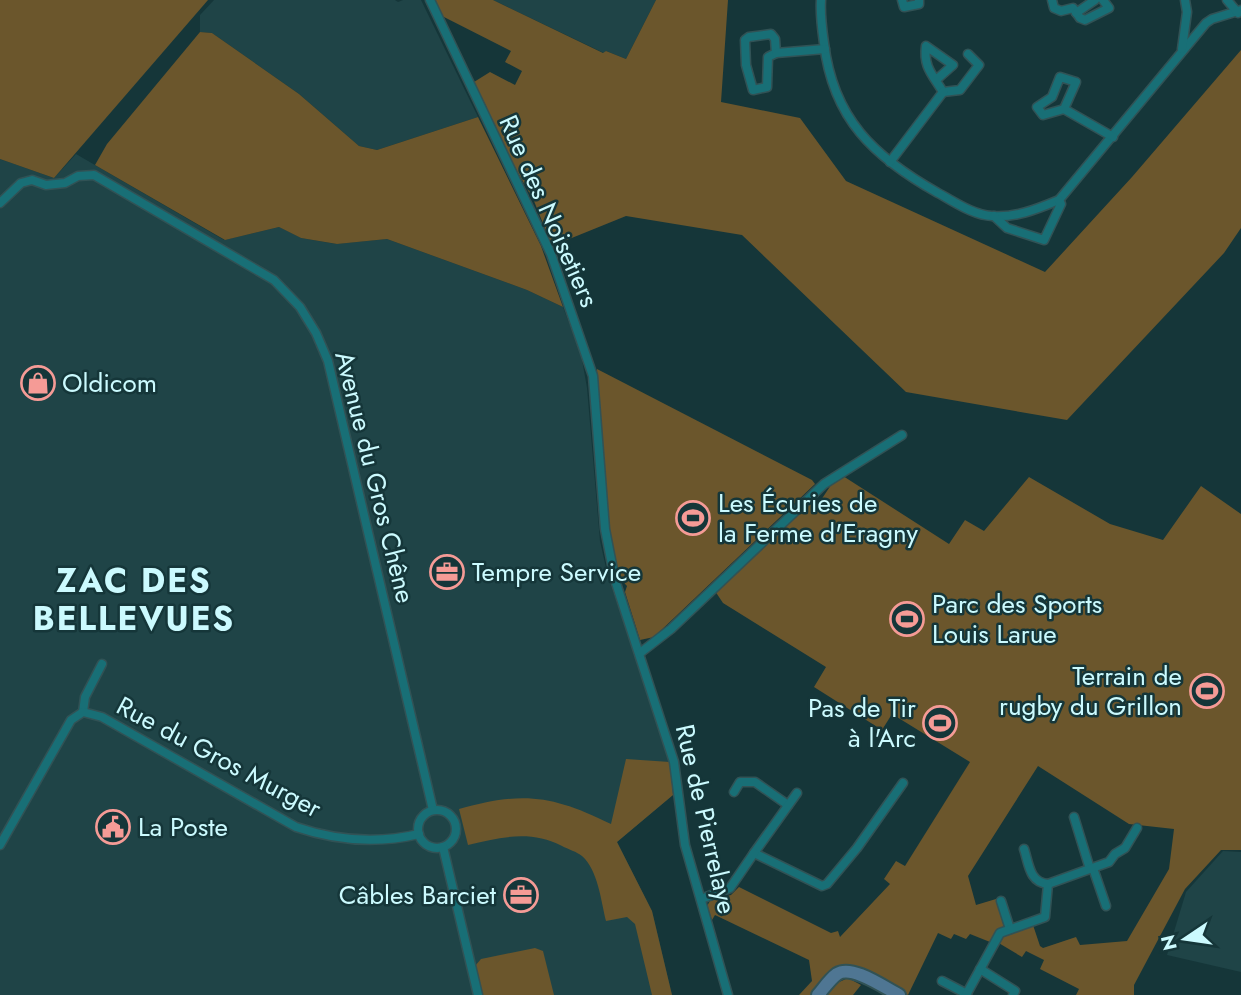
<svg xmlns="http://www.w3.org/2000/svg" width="1241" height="995" viewBox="0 0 1241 995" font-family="Jost,sans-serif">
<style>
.built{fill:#1f4447}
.green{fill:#6b562c}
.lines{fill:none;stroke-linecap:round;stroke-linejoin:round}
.street-casing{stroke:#315255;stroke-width:11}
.secondary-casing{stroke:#315255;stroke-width:16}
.street{stroke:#186f76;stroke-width:8}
.secondary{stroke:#4f7693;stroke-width:12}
.labels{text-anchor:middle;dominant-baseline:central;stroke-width:5;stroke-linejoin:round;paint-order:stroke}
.street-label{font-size:26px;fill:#cbfafe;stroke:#153639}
.poi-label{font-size:26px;fill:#cbfafe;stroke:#153639;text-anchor:start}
.district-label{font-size:33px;font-weight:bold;letter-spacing:2px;fill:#cbfafe;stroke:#153639}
</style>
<rect width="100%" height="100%" fill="#153639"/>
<g class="built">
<path d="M214,0H395L398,2L403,0H421L478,117L377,150L359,146L299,94L212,33L200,32V15Z"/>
<path d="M493,0H656L626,59L606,51L604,53Z"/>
<path d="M76,154L224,240L279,227L301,238L336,244L387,239L527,290L563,307L581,354L587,388L600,541L608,577L660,725L671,771L673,795L617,842L652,911L672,995H0V159L54,178Z"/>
<path d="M1223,851L1241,852V972L1167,955L1186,892Z"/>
</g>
<g class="green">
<path d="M0,0H208L54,178L0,159Z"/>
<path d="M434,0H493L603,53L606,51L626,59L656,0H728L721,102L800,118L846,181L1045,272L1132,177L1241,50V228L1224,253L1067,420L906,392L742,235L626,216L552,246L534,201L482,110L487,108L474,82L490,72L515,85L522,71L505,62L511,51L442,16Z"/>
<path d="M200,32L212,33L299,94L359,146L377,150L478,117L541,246L563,307L527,290L387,239L337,244L301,238L279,227L225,240L95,165L107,144Z"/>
<path d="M597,369L812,480L815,484L654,637L640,640L625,592L627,586C600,558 599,413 597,369Z"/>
<path d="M843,476L949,544L965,520L984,531L1029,477L1110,524L1163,540L1201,486L1241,514V850H1221L1185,889L1134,985V995H1076L1079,989L1040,969L1044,960L1026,951L1022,957L997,942L1003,935L1033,925L1040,946L1043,948L1076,937L1080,945L1127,941L1169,869L1174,829L1129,824L1038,766L968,876L976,905L996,899L1004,927L996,932L990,942L970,934L966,939L954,934L951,939L938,933L908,995L852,966C832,960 823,981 811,995H799L812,981L809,960L715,915L712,920L707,906L710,901L731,895L739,887L831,933L838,931L840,937L890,884L884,879L896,861L905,866L970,762L892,714L882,730L814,687L826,667L723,603L715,591L812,499L819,503L835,479Z"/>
<path d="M626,759L670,762L673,795L617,842L652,911L672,995H652L635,924L627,917L606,921C601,901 598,870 582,856C577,852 568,849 562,846C531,830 501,837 468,845L459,809C523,791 552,795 611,824Z"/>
<path d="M535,948L543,951L554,995H482L475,966L481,959Z"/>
<path d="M848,978L861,985L853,995H827L837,983Z"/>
</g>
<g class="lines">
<g class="street-casing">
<g id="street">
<path d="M430,0L551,254L593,376L605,529L615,580L674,762L685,845L728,995"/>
<path d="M821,0C820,14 822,29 824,43C833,119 874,157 938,193C955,202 973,215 992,216C1016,218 1037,209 1059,200L1206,23L1212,19L1241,10"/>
<path d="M902,0L904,7L919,4V0"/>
<path d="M1052,0L1054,8L1061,11L1073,8L1080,18L1085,20L1109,8L1103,0"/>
<path d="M1227,0L1238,13"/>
<path d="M1076,13L1095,0"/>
<path d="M771,34L775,39L776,53L768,57L767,87L753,90L746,65L745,40L749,37Z"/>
<path d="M1182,49L1187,12L1185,0"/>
<path d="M776,53L825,49"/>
<path d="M936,80L953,65L926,46C923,67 933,75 943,92"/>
<path d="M943,92L960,90L979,65L968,54"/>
<path d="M1064,109L1076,82L1060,77L1052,97L1037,107L1043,115L1064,109L1113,137"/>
<path d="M890,162L943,92"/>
<path d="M0,203L21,183L32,180L46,185L65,183L78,176L94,175L274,280L300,307L316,333L328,361L433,810"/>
<path d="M994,216L1007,228L1044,240L1061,204L1059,200"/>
<path d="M640,653L671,629L824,484L902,435"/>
<path d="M83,712L85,697L102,664"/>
<path d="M734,792L740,782H755L788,805"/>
<path d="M797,793L754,853L822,886L827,884L857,848L903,783"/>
<circle cx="437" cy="829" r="19"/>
<path d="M1074,817L1090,869"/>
<path d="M0,845L71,720L83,712L102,717L296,827C337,841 377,844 419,834"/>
<path d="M443,847L478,995"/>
<path d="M1093,868L1106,906"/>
<path d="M1048,884L1109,862L1115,854L1125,848L1137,828"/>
<path d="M701,899L730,888L754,853"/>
<path d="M1001,901L1010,929"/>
<path d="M980,969L1015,991L1013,995"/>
<path d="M942,981L967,994"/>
<path d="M966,995L1000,933L1045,917L1048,884C1029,882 1029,864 1024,849"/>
</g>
</g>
<g class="secondary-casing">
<path id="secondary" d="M818,995C824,988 830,979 837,974C852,964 885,988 899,995"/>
</g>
<use href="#street" class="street"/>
<use href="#secondary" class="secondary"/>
</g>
<defs>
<g id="shop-ring" transform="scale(1.75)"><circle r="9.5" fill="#153639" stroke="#f59b96" stroke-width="1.5"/><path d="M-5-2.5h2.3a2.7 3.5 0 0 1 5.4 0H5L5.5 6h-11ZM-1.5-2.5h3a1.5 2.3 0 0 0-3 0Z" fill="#f59b96"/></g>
<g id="stadium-ring" transform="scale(1.75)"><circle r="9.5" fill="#153639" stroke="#f59b96" stroke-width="1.5"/><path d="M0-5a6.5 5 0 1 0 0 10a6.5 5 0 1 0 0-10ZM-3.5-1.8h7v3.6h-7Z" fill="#f59b96"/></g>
<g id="office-ring" transform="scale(1.75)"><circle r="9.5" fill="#153639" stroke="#f59b96" stroke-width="1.5"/><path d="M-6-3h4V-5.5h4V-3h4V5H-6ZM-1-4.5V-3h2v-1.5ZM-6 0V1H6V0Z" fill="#f59b96"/></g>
<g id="civic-ring" transform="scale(1.75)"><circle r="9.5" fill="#153639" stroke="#f59b96" stroke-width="1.5"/><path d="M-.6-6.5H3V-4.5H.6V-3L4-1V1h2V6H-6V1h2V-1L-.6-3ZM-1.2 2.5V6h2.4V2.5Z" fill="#f59b96"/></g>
</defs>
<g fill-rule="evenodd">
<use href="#shop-ring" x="38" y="383"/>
<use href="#stadium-ring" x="693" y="518"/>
<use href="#office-ring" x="447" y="572"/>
<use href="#stadium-ring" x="907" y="619"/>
<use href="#stadium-ring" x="1207" y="691"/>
<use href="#stadium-ring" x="940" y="723"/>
<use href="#civic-ring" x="113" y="827"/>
<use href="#office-ring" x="521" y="895"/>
</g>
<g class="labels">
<g class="street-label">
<text transform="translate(549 211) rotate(66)">Rue des Noisetiers</text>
<text transform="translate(375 477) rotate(76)">Avenue du Gros Chêne</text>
<text transform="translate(219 757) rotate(28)">Rue du Gros Murger</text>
<text transform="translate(706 819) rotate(77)">Rue de Pierrelaye</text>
</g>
<g class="poi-label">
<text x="62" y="383">Oldicom</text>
<text x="718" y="503">Les Écuries de<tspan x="718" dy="30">la Ferme d'Eragny</tspan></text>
<text x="472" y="572">Tempre Service</text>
<text x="932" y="604">Parc des Sports<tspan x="932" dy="30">Louis Larue</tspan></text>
<text x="1182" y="676" text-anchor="end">Terrain de<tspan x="1182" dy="30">rugby du Grillon</tspan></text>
<text x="916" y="708" text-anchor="end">Pas de Tir<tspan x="916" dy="30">à l'Arc</tspan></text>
<text x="138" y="827">La Poste</text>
<text x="496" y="895" text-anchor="end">Câbles Barciet</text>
</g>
<g class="district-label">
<text x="134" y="580">ZAC DES<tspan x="134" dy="38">BELLEVUES</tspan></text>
</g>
</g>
<g transform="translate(1185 939) rotate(257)" stroke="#153639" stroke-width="5" paint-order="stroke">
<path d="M0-5L12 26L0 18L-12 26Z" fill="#cbfafe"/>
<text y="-10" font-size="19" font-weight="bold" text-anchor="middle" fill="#cbfafe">N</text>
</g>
</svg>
